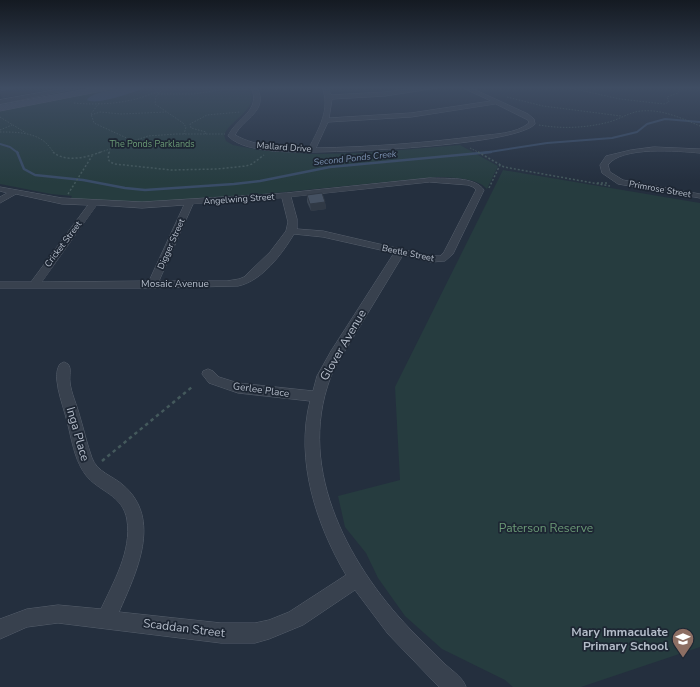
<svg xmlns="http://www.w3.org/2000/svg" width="700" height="687" viewBox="0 0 700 687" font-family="'Nunito Sans',sans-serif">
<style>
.green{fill:#263c3f}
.water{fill:#394c67}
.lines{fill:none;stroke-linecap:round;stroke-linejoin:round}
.stream-far1{stroke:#394c67;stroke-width:2}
.stream{stroke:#394c67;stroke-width:2.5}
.minor-casing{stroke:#565f6c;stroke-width:1}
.secondary-casing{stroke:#565f6c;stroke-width:1}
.path-far2{stroke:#44595c;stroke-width:1;stroke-dasharray:1.5 1.5;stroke-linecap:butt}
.path-far1{stroke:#44595c;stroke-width:1.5;stroke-dasharray:2 2;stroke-linecap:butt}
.path{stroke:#44595c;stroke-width:2.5;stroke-dasharray:3.5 3.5;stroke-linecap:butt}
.minor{fill:#38414e;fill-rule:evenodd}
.secondary{fill:#465061;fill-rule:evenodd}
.wall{fill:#3b4654}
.shaded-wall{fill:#303945}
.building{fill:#455162;stroke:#303945}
.labels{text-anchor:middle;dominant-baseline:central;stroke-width:3.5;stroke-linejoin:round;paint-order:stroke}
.far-park-label{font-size:9px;fill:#6b9a76;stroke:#1d2633}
.far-street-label{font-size:9px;fill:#b4bcc9;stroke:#1d2633}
.far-water-label{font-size:9px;font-style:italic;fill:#7c92b1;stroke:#1d2633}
.street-label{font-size:10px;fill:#b4bcc9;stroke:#1d2633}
.near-street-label{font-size:12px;fill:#b4bcc9;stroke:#1d2633}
.near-park-label{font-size:12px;fill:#6b9a76;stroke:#1d2633}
.near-poi-label{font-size:12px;font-weight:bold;fill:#b4bcc9;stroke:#1d2633;text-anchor:end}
</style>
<rect width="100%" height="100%" fill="#242f3e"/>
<g class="green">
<path d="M122,87H248C262,109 231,118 224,135L226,141L233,145L258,150L311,154L364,153L460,145L498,166L487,189C476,177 453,178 437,177L254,195L141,202L70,199L72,196L51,194L0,184V110Z"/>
<path d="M503,170L700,203V647L581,687H513L505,680L442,649L405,616L378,578L366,553L345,527L338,496L400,480L395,387Z"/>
</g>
<path class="water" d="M126,87H149C135,91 98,106 87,100C91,92 117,89 126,87Z"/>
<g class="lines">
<g class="stream-far1">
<path d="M0,144L10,147L18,153"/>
<path d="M483,153L547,143L612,138L637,132L647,124L665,119L700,122"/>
</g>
<path class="stream" d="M17,152L24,169L35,175L83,180L125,188L145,190L234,184L260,181L330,167L491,152"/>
<g class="minor-casing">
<g id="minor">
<path d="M71,87H84L0,104V100Z"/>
<path d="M251,87H257C269,112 244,117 235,135C259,148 282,147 309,148C319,128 331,109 322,87H328L331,95L385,92L425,87H443L385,96L332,99L329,118L411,113L491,101L461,87H469L528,114L534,119L535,124C514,147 311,155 273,151C258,149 239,147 228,136C237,117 262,111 251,87ZM496,104L528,120L529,123C516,134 494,134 479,136C425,143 371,147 316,148L328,122L411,117Z"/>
<path d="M654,147L700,149V153C678,151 621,146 608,165L610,172L623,180L700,194V198L618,184L602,173L600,165L606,156L631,150Z"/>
<path d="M430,178C447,179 474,176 484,190L453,254L445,261L431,262L403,255L334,369C293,462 346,562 410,629C422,641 434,653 446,665C454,672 463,678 466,687H439L388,634L355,590L303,625L269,639L255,643H221L58,623L27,627L0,639V619L27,609L58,605L101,609C113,583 132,551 127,520C123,494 98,492 85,474C73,458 71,433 65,414C62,403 58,392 57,381C56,376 57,368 60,364L64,362L68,364C72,369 69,375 70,382C71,393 77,405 80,417C84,430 87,444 92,458C97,472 113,476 123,485C163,519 136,573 119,612L221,623H255L269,620L289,612L346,575C316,524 295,460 310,401L238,393L209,383L202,374L203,371L208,369L213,371L219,377L238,383L313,391L317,376L331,351L394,253L323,237L294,234C282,254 262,281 238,286L152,288H0V282H31L88,205L62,204L16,194L0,203V197L7,193L0,191V187L62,198L142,202L286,193ZM430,182L468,185L473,187L476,190L444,252L440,256H431L323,231L297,229V219L291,197ZM282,198L288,222L286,231L270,252L244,277L239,279L227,281H159L193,204ZM97,205L142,208L184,205L149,281L42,282Z"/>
</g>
</g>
<g class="secondary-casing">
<path id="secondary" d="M98,87H116L112,89L0,111V105Z"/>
</g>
<g class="path-far2">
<path d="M150,87L156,89V92"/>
<path d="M165,87L156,96L155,104L183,123L186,127L184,134"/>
<path d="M566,87L620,99L664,104L669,102L667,97L678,93L680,87"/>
<path d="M158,94H193L220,90L246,89"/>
<path d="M507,97L543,106L621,116"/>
<path d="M74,103C95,105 116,104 136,99C144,97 152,93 160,92"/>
<path d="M99,103L91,114L94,123L131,140"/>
<path d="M91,115L100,112L121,114L166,112"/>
<path d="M0,117L26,133"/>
<path d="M539,125C562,129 586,128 609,122C620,119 630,112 641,111C662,109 681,118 700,126"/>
<path d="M0,130L12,125"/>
<path d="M0,132C15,132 34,132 46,143C49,146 52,150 54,153"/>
<path d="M205,134L206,132L191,128L190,124L207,115L240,112"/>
<path d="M470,148L480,153"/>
<path d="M98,153L148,136L176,134H225"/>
<path d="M109,153L110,150"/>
</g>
<g class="path-far1">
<path d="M53,152C65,163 88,157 101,152"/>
<path d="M109,152L108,159L110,162L115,164L171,170L217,169L246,166L252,164L264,155"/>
<path d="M478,152L504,167L610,186"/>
<path d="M597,183H607"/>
<path d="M489,188L500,165"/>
<path d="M68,194L92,156"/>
</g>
<path class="path" d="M102,461L192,387"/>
<use href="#minor" class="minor"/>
<use href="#secondary" class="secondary"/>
</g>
<path class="wall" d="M307,195L325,202L326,209L311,211L307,202Z"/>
<g class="shaded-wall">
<path d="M28,87H55L48,90L2,98L0,94V92Z"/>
<path d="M325,202L326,209L311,211L310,204Z"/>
</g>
<g class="building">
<path d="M0,87H28L0,92Z"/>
<path d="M322,193L325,202L310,204L307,195Z"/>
</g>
<linearGradient id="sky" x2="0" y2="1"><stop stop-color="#141a22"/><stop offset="0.48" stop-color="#3f4d63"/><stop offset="1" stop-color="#3f4d63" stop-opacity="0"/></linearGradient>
<rect width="700" height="183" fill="url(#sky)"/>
<defs>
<g id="school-pin" transform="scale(1.15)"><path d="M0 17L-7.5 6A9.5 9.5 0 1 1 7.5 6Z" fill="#8d6e63" stroke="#1d2633"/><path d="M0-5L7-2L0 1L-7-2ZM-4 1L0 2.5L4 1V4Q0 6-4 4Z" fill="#fff"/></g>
</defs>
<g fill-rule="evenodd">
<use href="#school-pin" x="683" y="639"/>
</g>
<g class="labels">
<g class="far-park-label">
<text x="152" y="144">The Ponds Parklands</text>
</g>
<g class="far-street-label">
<text transform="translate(284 147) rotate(4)">Mallard Drive</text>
<text transform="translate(660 189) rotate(10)">Primrose Street</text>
<text transform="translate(239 199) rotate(-4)">Angelwing Street</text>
<text transform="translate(63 244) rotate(-53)">Cricket Street</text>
<text transform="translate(171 244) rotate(-66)">Digger Street</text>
<text transform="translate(408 253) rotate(12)">Beetle Street</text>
</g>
<g class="far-water-label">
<text transform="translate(355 158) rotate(-6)">Second Ponds Creek</text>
</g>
<g class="street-label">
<text x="175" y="284">Mosaic Avenue</text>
<text transform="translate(261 390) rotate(8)">Gerlee Place</text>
</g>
<g class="near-street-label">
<text transform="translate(343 345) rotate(-60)">Glover Avenue</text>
<text transform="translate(78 434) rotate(74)">Inga Place</text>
<text transform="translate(184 628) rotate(7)">Scaddan Street</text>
</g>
<g class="near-park-label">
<text x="546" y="528">Paterson Reserve</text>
</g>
<g class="near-poi-label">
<text x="668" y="632">Mary Immaculate<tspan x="668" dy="14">Primary School</tspan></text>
</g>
</g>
</svg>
